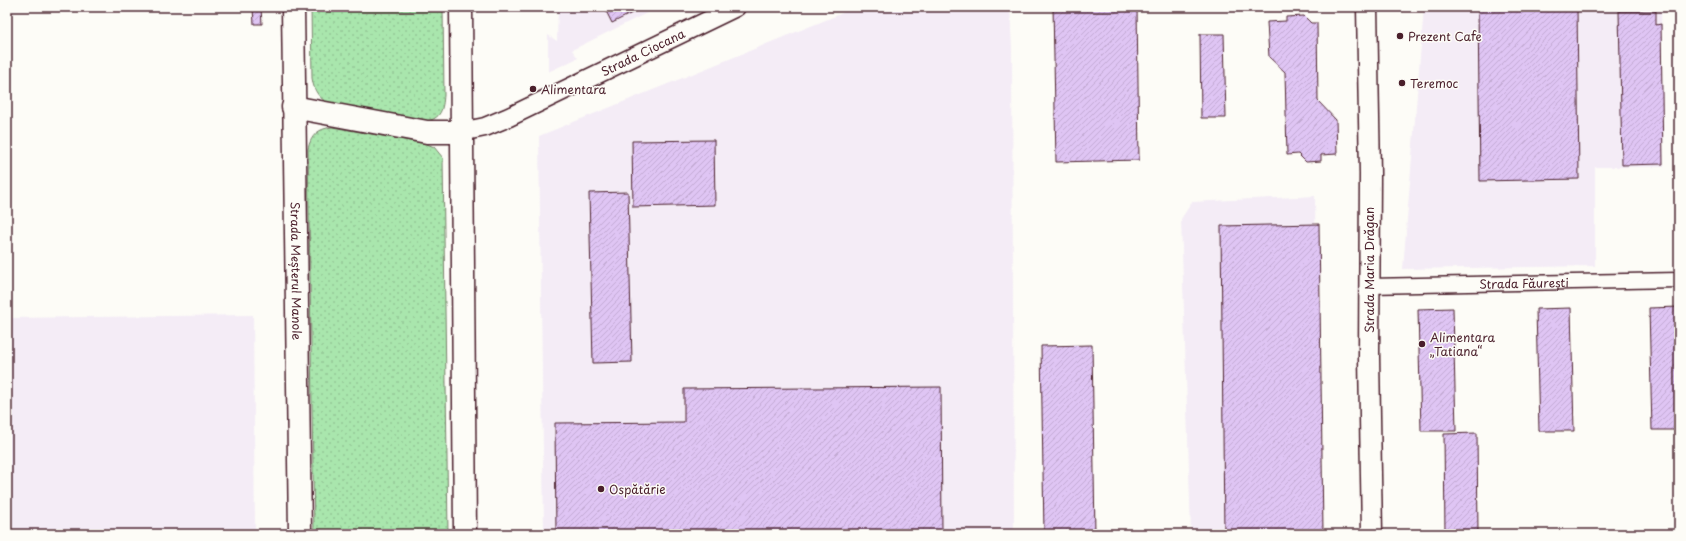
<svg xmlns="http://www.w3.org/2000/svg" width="1686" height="541" viewBox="0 0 1686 541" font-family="'Playpen Sans',sans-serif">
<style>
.built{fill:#f4ecf6}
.grass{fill:url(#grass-dots);stroke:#7a826c}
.building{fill:url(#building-hatch);stroke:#4a1f2b}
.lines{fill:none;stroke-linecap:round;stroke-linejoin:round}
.minor-casing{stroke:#4a1f2b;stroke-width:17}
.tertiary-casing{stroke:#4a1f2b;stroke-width:21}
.secondary-casing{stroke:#4a1f2b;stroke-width:23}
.primary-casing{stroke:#4a1f2b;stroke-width:25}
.minor{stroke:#fdfcf7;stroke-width:14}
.tertiary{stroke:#fdfcf7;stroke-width:18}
.secondary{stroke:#fdfcf7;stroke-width:20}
.primary{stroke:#fdfcf7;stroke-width:22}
.poi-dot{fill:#4a1f2b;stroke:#fdfcf7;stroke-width:1.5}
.labels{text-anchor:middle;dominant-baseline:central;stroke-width:3;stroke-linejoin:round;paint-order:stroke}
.poi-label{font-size:12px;fill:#4a1f2b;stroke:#fdfcf7;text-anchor:start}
.street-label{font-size:12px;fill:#4a1f2b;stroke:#fdfcf7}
</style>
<defs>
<pattern id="grass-dots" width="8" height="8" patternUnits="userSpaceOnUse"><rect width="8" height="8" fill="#a9e6ad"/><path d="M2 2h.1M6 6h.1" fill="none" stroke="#93c595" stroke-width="1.8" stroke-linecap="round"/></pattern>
<pattern id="building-hatch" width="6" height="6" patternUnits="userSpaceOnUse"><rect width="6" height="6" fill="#dfc5f4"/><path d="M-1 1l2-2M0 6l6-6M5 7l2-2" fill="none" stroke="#c1a9d1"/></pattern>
</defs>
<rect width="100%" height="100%" fill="#fdfcf7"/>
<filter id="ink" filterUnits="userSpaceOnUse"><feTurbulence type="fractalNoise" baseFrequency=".025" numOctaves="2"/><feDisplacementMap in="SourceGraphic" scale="8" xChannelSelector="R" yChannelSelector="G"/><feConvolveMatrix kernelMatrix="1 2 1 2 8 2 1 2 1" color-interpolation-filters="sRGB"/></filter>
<g filter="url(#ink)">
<g class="built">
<path d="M558,7H659L572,50L578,58L548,72V35L557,41Z"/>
<path d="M854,7H1010L1012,48L1014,534H544L539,136L838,15Z"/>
<path d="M1424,7H1661L1664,167H1595V266L1403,269Z"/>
<path d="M1315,196L1319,534H1191L1181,219L1192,202Z"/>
<path d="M253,315L255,534H7V318Z"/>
</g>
<g class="grass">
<path d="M311,7H443L444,95C443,109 441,119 426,121L331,105C319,98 314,92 312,78Z"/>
<path d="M332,127L427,144L434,147L443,158L448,534H314L308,149C311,135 318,129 332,127Z"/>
</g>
<g class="building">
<path d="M604,7H644L612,23Z"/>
<path d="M1053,7H1137L1139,160L1056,162Z"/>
<path d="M1478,7H1577L1579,179L1480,181Z"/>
<path d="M253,8H261L262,24H254Z"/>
<path d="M1619,11H1656V25L1661,24L1663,164L1622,165Z"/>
<path d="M1304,16L1311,23H1317L1318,101L1336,120L1337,154L1321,155V161L1306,162L1298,154L1287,155L1285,72L1269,57L1267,22L1286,21V17Z"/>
<path d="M1200,34H1224L1226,118H1201Z"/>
<path d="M714,140L715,205L633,207L632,141Z"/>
<path d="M628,192L632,362L593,363L589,193Z"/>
<path d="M1319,224L1323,534H1224L1221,226Z"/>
<path d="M1679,307V430H1652L1649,308Z"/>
<path d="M1453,308L1456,431H1421L1418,309Z"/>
<path d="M1571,308L1574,431H1539L1536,309Z"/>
<path d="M1092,345L1095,534H1044L1041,346Z"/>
<path d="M941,387L942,534H556L555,423L684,422V389Z"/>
<path d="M1676,431H1679V534H1678Z"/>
<path d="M1477,433L1478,534H1445L1444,434Z"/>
</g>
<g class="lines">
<g class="minor-casing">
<g id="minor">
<path id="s1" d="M1369,286L1679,280"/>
</g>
</g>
<g class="tertiary-casing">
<g id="tertiary">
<path id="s2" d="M461,132L485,127L509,117L736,7"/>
</g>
</g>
<g class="secondary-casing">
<path id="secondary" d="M1367,7L1370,174L1369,357L1372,534"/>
</g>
<g class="primary-casing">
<g id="primary">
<path id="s3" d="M293,7L300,534"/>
<path d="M461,7L465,534"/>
<path d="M293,107L427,132H461"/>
</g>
</g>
<use href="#minor" class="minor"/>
<use href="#tertiary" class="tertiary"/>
<use href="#secondary" class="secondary"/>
<use href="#primary" class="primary"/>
</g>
</g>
<g class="poi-dot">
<circle cx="1400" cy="36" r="4"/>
<circle cx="1402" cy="83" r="4"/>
<circle cx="533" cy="89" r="4"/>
<circle cx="1422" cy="344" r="4"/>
<circle cx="601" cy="489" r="4"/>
</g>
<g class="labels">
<g class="poi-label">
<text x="1408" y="36">Prezent Cafe</text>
<text x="1410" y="83">Teremoc</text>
<text x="541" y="89">Alimentara</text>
<text x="1430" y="337">Alimentara<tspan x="1430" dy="14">„Tatiana“</tspan></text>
<text x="609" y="489">Ospătărie</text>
</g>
<g class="street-label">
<text stroke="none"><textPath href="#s2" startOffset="199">Strada Ciocana</textPath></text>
<text transform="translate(1369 270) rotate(-90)">Strada Maria Drăgan</text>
<text stroke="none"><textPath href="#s3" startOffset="264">Strada Meșterul Manole</textPath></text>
<text stroke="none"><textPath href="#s1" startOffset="155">Strada Făurești</textPath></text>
</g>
</g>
<rect width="1686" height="541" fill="none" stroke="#fdfcf7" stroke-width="24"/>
<rect x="12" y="12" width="1662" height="517" fill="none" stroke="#4a1f2b" stroke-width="1.5" filter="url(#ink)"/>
</svg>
